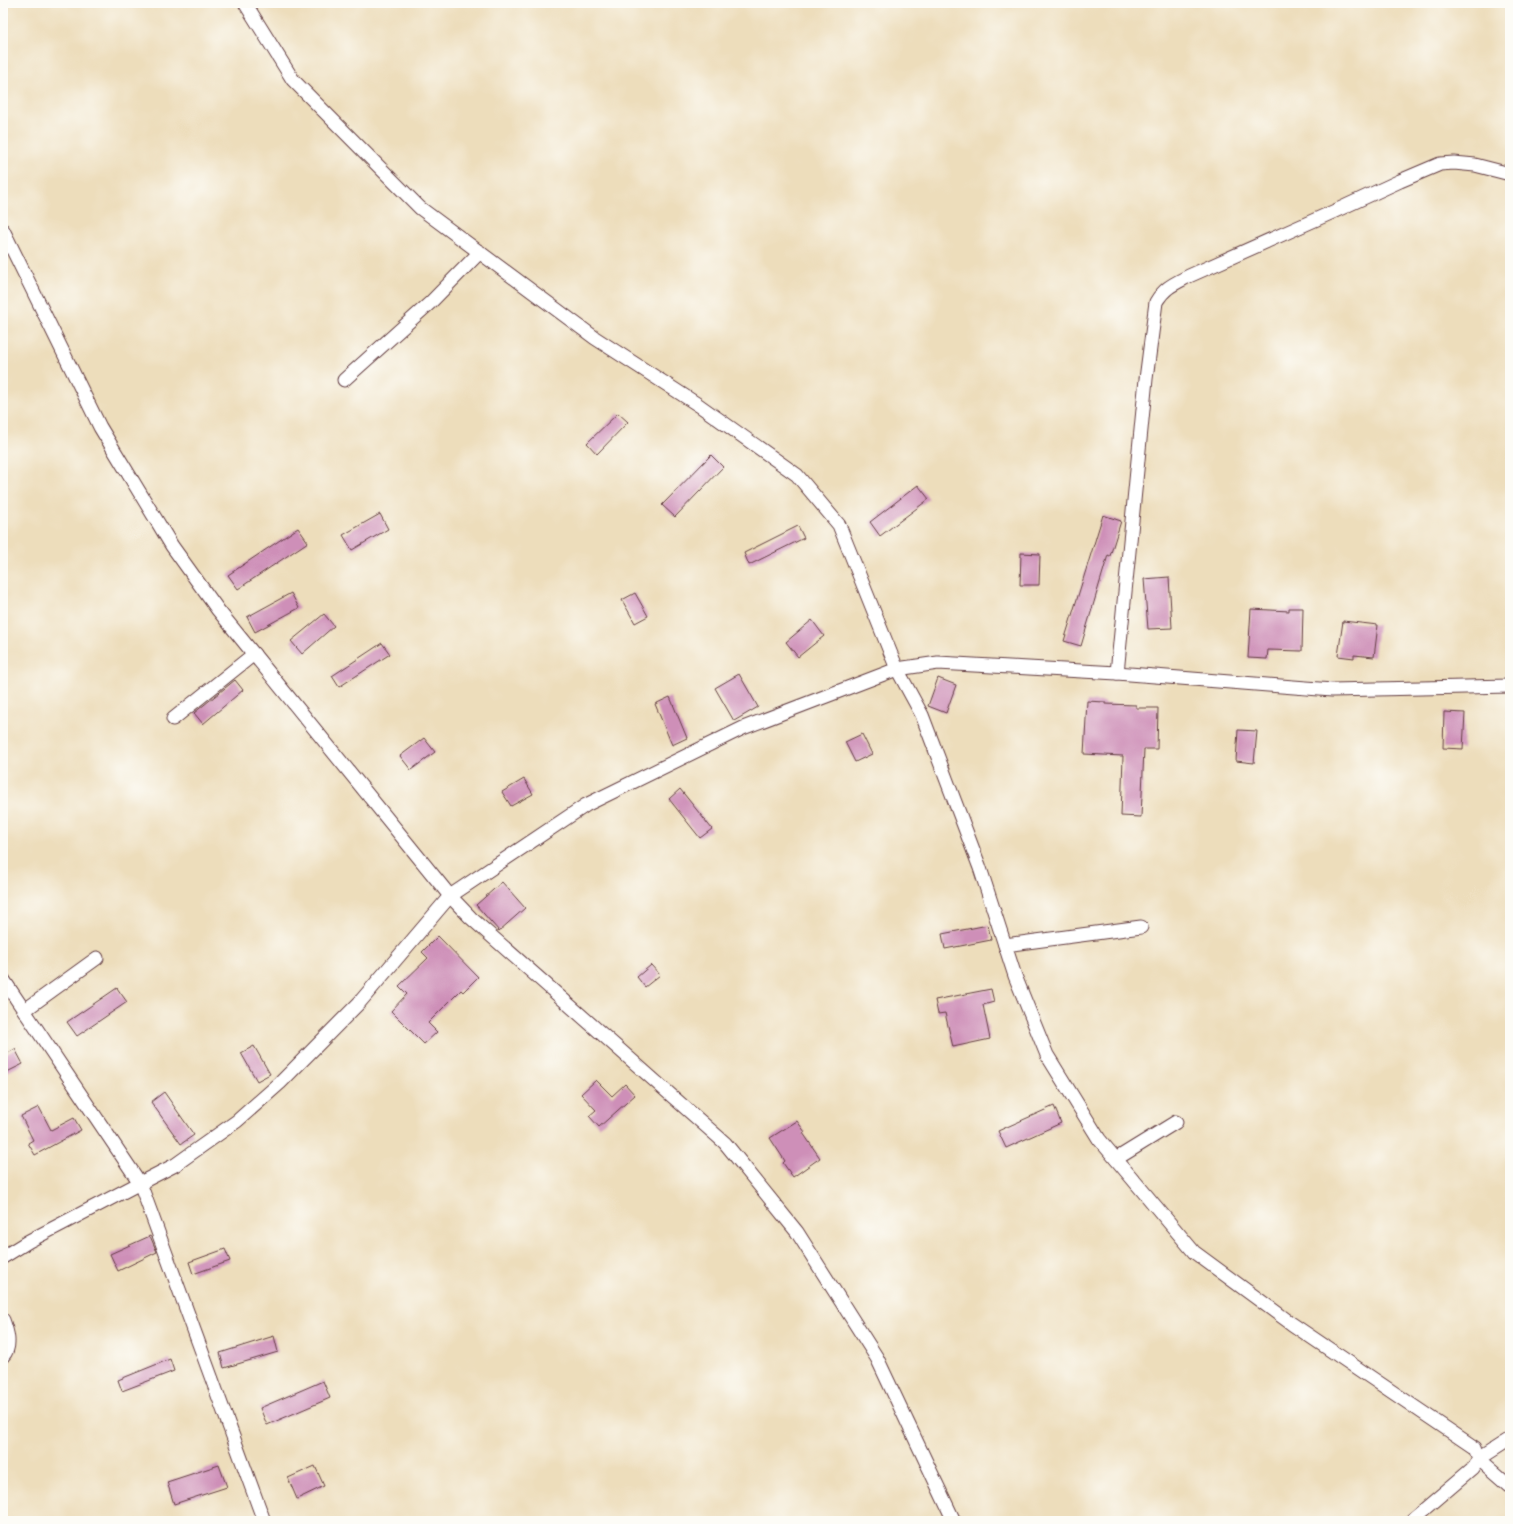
<svg xmlns="http://www.w3.org/2000/svg" width="1513" height="1524" viewBox="0 0 1513 1524" font-family="Dekko,sans-serif">
<style>
.building{fill:#ce8fb8}
.lines{fill:none;stroke-linecap:round;stroke-linejoin:round}
.street-casing{stroke:#623c41;stroke-width:15}
.street{stroke:#fff;stroke-width:13}
</style>
<rect width="100%" height="100%" fill="#fdfcf7"/>
<filter id="ink" filterUnits="userSpaceOnUse"><feTurbulence type="fractalNoise" baseFrequency=".025" numOctaves="2"/><feDisplacementMap in="SourceGraphic" scale="8" xChannelSelector="R" yChannelSelector="G"/><feConvolveMatrix kernelMatrix="1 2 1 2 8 2 1 2 1" color-interpolation-filters="sRGB"/></filter>
<filter id="wash" filterUnits="userSpaceOnUse"><feTurbulence type="fractalNoise" baseFrequency=".012" numOctaves="4" result="noise"/><feDisplacementMap in="SourceGraphic" scale="16" xChannelSelector="R" yChannelSelector="G"/><feGaussianBlur stdDeviation="0.9" result="paint"/><feColorMatrix in="noise" values="0 0 0 0 0 0 0 0 0 0 0 0 0 0 0 0 0 1.4 0 .05"/><feComposite in="paint" operator="in"/></filter>
<g filter="url(#wash)">
<rect width="100%" height="100%" fill="#edddbb"/>
<g id="blocks">
<g class="building">
<path d="M618,413L628,422L597,454L587,443Z"/>
<path d="M711,455L723,467L675,517L662,505Z"/>
<path d="M918,485L929,499L880,536L870,522Z"/>
<path d="M380,514L388,529L352,550L343,535Z"/>
<path d="M1103,515L1121,521L1110,556L1108,555L1081,646L1064,641Z"/>
<path d="M798,526L804,538L749,565L744,553Z"/>
<path d="M298,528L308,542L238,589L228,575Z"/>
<path d="M1021,553L1040,554L1039,585H1020Z"/>
<path d="M1169,577L1172,628L1148,629L1144,579Z"/>
<path d="M291,593L299,608L255,632L247,617Z"/>
<path d="M635,593L648,616L635,623L622,600Z"/>
<path d="M1289,608H1303L1302,651L1268,650L1267,659L1248,658L1251,609L1289,611Z"/>
<path d="M324,614L334,626L302,654L291,641Z"/>
<path d="M812,620L824,636L798,657L786,642Z"/>
<path d="M1343,621L1378,625L1374,657L1354,655V658L1338,656Z"/>
<path d="M382,643L390,654L339,687L332,676Z"/>
<path d="M739,674L758,707L734,721L715,688Z"/>
<path d="M938,678L956,685L946,713L928,706Z"/>
<path d="M235,680L243,690L203,724L194,713Z"/>
<path d="M670,697L687,738L672,745L655,704Z"/>
<path d="M1087,701L1105,702V704L1136,705V708H1158L1157,749H1144L1141,817L1121,816L1123,756L1084,754Z"/>
<path d="M1444,712L1465,713L1463,749L1443,748Z"/>
<path d="M1238,730L1257,731L1254,763L1236,761Z"/>
<path d="M862,734L872,754L855,762L845,742Z"/>
<path d="M424,738L435,752L411,770L400,756Z"/>
<path d="M524,779L533,794L511,806L502,792Z"/>
<path d="M680,789L712,829L700,838L669,799Z"/>
<path d="M502,882L525,908L499,931L476,905Z"/>
<path d="M988,925L991,940L945,949L942,934Z"/>
<path d="M438,936L478,977L463,992L461,990L428,1023L437,1032L424,1044L391,1011L407,994L399,986L428,958L422,952Z"/>
<path d="M651,965L660,975L645,987L637,977Z"/>
<path d="M117,988L127,1002L77,1036L67,1022Z"/>
<path d="M991,989L994,1002L983,1005L990,1039L953,1047L945,1013L938,1014L935,1000Z"/>
<path d="M254,1046L270,1074L257,1081L241,1053Z"/>
<path d="M15,1049L23,1064L3,1074V1056Z"/>
<path d="M596,1080L612,1096L625,1084L635,1095L599,1127L589,1116L596,1110L581,1094Z"/>
<path d="M164,1092L194,1135L181,1144L151,1102Z"/>
<path d="M1054,1106L1061,1123L1006,1148L998,1131Z"/>
<path d="M39,1107L51,1130L74,1118L81,1130L35,1155L28,1143L33,1140L21,1116Z"/>
<path d="M797,1121L805,1132L803,1133L820,1158L793,1177L783,1163L785,1161L770,1138Z"/>
<path d="M150,1236L157,1252L118,1271L110,1254Z"/>
<path d="M225,1249L230,1261L193,1274L189,1262Z"/>
<path d="M274,1336L278,1352L224,1368L220,1353Z"/>
<path d="M170,1359L174,1371L122,1391L118,1380Z"/>
<path d="M323,1381L330,1398L267,1425L260,1408Z"/>
<path d="M219,1465L227,1487L174,1504L167,1482Z"/>
<path d="M315,1466L324,1486L297,1499L288,1478Z"/>
</g>
</g>
</g>
<g filter="url(#ink)">
<use href="#blocks" fill-opacity="0" stroke="#623c41" stroke-width="1"/>
<g class="lines">
<g class="street-casing">
<g id="street">
<path d="M3,230L100,427L172,546L218,610L450,896L471,918L725,1143L797,1232L877,1358L954,1521"/>
<path d="M344,380L431,302L480,252"/>
<path d="M1117,673L1146,379L1156,302C1165,287 1174,284 1189,276L1335,211L1400,181L1440,164L1454,163L1475,165L1510,174"/>
<path d="M173,719L254,654"/>
<path d="M1005,945L1141,927"/>
<path d="M3,979L140,1183L175,1165L189,1155L237,1121L280,1083L359,1003L450,896L586,805L743,728L897,669L839,525L797,475L700,406L595,338L420,208L293,80L245,3"/>
<path d="M25,1010L97,958"/>
<path d="M1116,1159L1176,1122"/>
<path d="M3,1257L29,1241L140,1183L264,1521"/>
<path d="M3,1320C7,1331 12,1346 3,1356"/>
<path d="M1510,1439L1479,1459L1510,1486"/>
<path d="M1411,1521L1472,1469L1479,1459L1475,1448L1292,1324L1194,1252L1099,1139L1047,1055L1015,976L980,868L922,715L897,669L938,663L1117,673L1332,690L1510,686"/>
</g>
</g>
<use href="#street" class="street"/>
</g>
</g>
<rect width="1513" height="1524" fill="none" stroke="#fdfcf7" stroke-width="16"/>
</svg>
